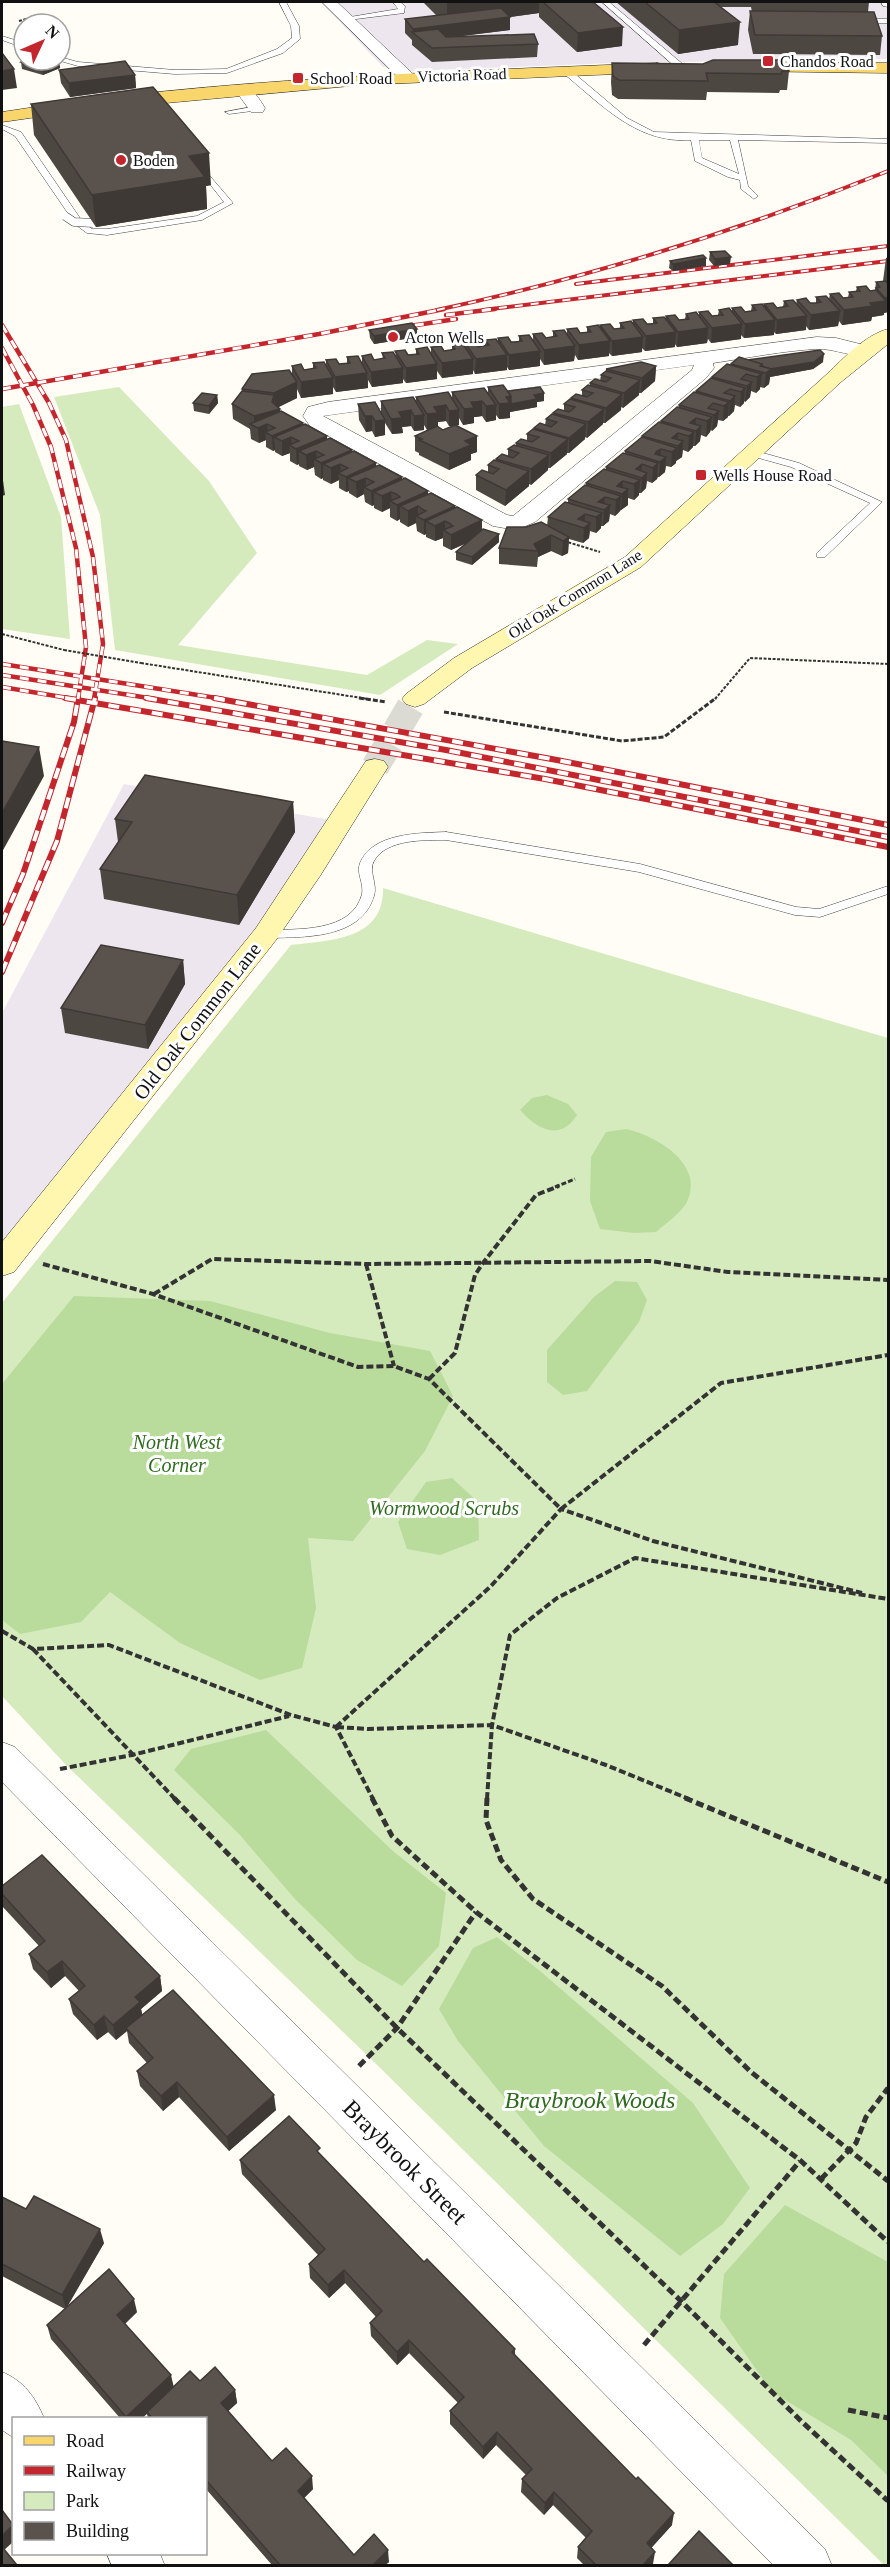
<svg xmlns="http://www.w3.org/2000/svg" width="890" height="2567" viewBox="0 0 890 2567" font-family="Georgia,serif">
<style>
.industrial{fill:#eee6ef}
.green{fill:#d5ebbd}
.forest{fill:#b9dc9c}
.lines{fill:none;stroke-linecap:round;stroke-linejoin:round}
.secondary-tunnel{stroke:#dbdad3;stroke-width:28;stroke-dasharray:28 14;stroke-linecap:butt}
.lane-casing{stroke:#444;stroke-width:1}
.street-casing{stroke:#444;stroke-width:1}
.secondary-casing{stroke:#333;stroke-width:1}
.primary-casing{stroke:#222;stroke-width:1}
.path-far3{stroke:#333;stroke-width:2;stroke-dasharray:3 1.5;stroke-linecap:butt}
.path-far2{stroke:#333;stroke-width:3;stroke-dasharray:5 2;stroke-linecap:butt}
.path-far1{stroke:#333;stroke-width:4;stroke-dasharray:7 3;stroke-linecap:butt}
.path{stroke:#333;stroke-width:5;stroke-dasharray:8 4;stroke-linecap:butt}
.lane{fill:#fff;fill-rule:evenodd}
.street{fill:#fff;fill-rule:evenodd}
.secondary{fill:#fff6b0;fill-rule:evenodd}
.primary{fill:#f9d66b;fill-rule:evenodd}
.rail-far2-casing{stroke:#c4262e;stroke-width:4}
.rail-far1-casing{stroke:#c4262e;stroke-width:4.5}
.rail-casing{stroke:#c4262e;stroke-width:6}
.rail-far2{stroke:#fff;stroke-width:2;stroke-dasharray:8;stroke-linecap:butt}
.rail-far1{stroke:#fff;stroke-width:3;stroke-dasharray:9;stroke-linecap:butt}
.rail{stroke:#fff;stroke-width:4;stroke-dasharray:11;stroke-linecap:butt}
.lane-bridge-casing{stroke:#444;stroke-width:9;stroke-linecap:butt}
.path-bridge{stroke:#333;stroke-width:2;stroke-dasharray:3 1.5;stroke-linecap:butt}
.lane-bridge{stroke:#fff;stroke-width:8}
.wall{fill:#4d4742;fill-rule:evenodd}
.shaded-wall{fill:#3f3936}
.building{fill:#5a524d;stroke:#3f3936;stroke-width:1.5}
.poi-dot{fill:#c4262e;stroke:#fff;stroke-width:2}
.labels{text-anchor:middle;dominant-baseline:central;stroke-width:6;stroke-linejoin:round;paint-order:stroke}
.far-poi-label{font-size:16px;fill:#111;stroke:#fff;text-anchor:start}
.far-street-label{font-size:16px;fill:#111;stroke:#fff}
.street-label{font-size:20px;fill:#111;stroke:#fff}
.park-label{font-size:20px;font-style:italic;fill:#2f6b1f;stroke:#fff}
.near-park-label{font-size:24px;font-style:italic;fill:#2f6b1f;stroke:#fff}
.near-street-label{font-size:24px;fill:#111;stroke:#fff}
</style>
<rect width="100%" height="100%" fill="#fffdf5"/>
<g class="industrial">
<path d="M321,2H888V59L613,63L410,71L383,67Z"/>
<path d="M124,784L331,820L213,994L2,1247V1013Z"/>
</g>
<g class="green">
<path d="M119,387L209,481L257,553L178,645L367,675L427,640L458,644L380,695L115,650L100,515L54,397Z"/>
<path d="M19,404L61,517L70,639L2,629V407Z"/>
<path d="M383,888L888,1038V2565H884L369,2057L67,1766L2,1696V1303L291,945C331,940 384,940 383,888Z"/>
</g>
<g class="forest">
<path d="M547,1095L568,1104L577,1115C560,1142 537,1129 520,1110L532,1098Z"/>
<path d="M626,1129C657,1136 705,1164 687,1202C681,1213 665,1224 656,1232L634,1233L600,1229L590,1201L591,1157L606,1132Z"/>
<path d="M615,1281L637,1282L647,1300L639,1322L587,1391L563,1395L547,1382V1350L594,1297Z"/>
<path d="M74,1296L210,1301L330,1333L430,1351L453,1396L425,1451L353,1541L308,1538L316,1608L302,1668L260,1680L180,1643L110,1592L81,1622L20,1634L2,1620V1384Z"/>
<path d="M452,1478L478,1502L479,1540L440,1555L407,1549L398,1522L426,1482Z"/>
<path d="M266,1730L394,1852L446,1893L439,1946L402,1986L357,1960L295,1899L239,1834L174,1770L191,1749Z"/>
<path d="M497,1937L540,1971L693,2103L750,2188L723,2224L680,2256L544,2146L458,2041L439,2009L473,1948Z"/>
<path d="M785,2205L888,2262V2476L851,2440L772,2392L720,2318L724,2274Z"/>
</g>
<g class="lines">
<path class="secondary-tunnel" d="M375,767L415,699"/>
<g class="lane-casing">
<g id="lane">
<path d="M279,2H286L299,26L300,39L283,53L227,73L175,74L78,66L57,60H60V57L78,62L175,70L226,69L277,49L292,38L291,26Z"/>
<path d="M393,2H400L405,6L404,13L348,20L344,18L398,9Z"/>
<path d="M602,2H609L685,66V70H679Z"/>
<path d="M856,19H888V23H859Z"/>
<path d="M2,36L24,43V48L2,40Z"/>
<path d="M563,69H569L627,118L654,132L888,139V143L738,140L748,186L758,196L754,199L741,189L740,180L728,177L695,161L691,140C637,144 602,105 563,73ZM699,140H730L739,174L702,158Z"/>
<path d="M257,106L261,108L260,110L229,114L225,112Z"/>
<path d="M2,125L21,132L82,221L92,229H107L197,216L224,202L194,164L198,162L233,203L202,220L107,235L87,233L76,225L15,136L2,129Z"/>
<path d="M752,450L799,463L882,502L825,557H817V553L870,503L791,467L748,455V451Z"/>
<path d="M446,832L640,864L796,907L819,909L888,886V894L820,917L795,915L639,872L446,840C424,840 386,839 374,861C368,871 378,884 374,896C361,940 302,937 266,938L260,934L266,930C297,929 352,933 362,894C364,883 356,873 360,863C372,833 419,833 446,832Z"/>
</g>
</g>
<g class="street-casing">
<g id="street">
<path d="M322,2H337L413,74L415,77L413,80H401Z"/>
<path d="M881,2H888V7L883,6Z"/>
<path d="M243,85C253,88 260,100 265,108L263,112H251L235,90Z"/>
<path d="M817,337L836,338L872,347L875,351L872,355C855,359 835,348 816,349C782,351 747,358 713,363L714,368L706,378L535,522L516,530L493,526L310,426L303,416L308,407L328,402ZM694,365L692,370L513,516L507,515L323,416Z"/>
<path d="M2,1742L15,1747L825,2549L832,2566H774L2,1782Z"/>
<path d="M2,2372C24,2381 35,2397 44,2418H14V2438L2,2430Z"/>
<path d="M107,2554H160L165,2566H112Z"/>
</g>
</g>
<g class="secondary-casing">
<g id="secondary">
<path d="M888,329V344L841,382L641,567L472,668L424,704L415,707L406,704L402,699L406,694L454,658L625,557L827,374C844,358 865,335 888,329Z"/>
<path d="M375,759L384,761L388,767L320,876L276,940L14,1272L2,1276V1242L256,928L366,761Z"/>
</g>
</g>
<g class="primary-casing">
<g id="primary">
<path d="M742,62L888,63V73L736,71L734,67L736,63Z"/>
<path d="M657,63L663,64L665,68L663,72L361,85L79,111L2,122V112C218,78 438,72 657,63Z"/>
</g>
</g>
<g class="path-far3">
<path d="M19,21L30,18"/>
<path d="M564,541L600,552"/>
<path d="M2,634L64,650"/>
<path d="M141,663L368,699"/>
<path d="M715,699L750,658L888,664"/>
</g>
<g class="path-far2">
<path d="M359,698L386,702"/>
<path d="M444,712L622,741L664,737L716,698"/>
<path d="M555,1187L575,1179"/>
</g>
<g class="path-far1">
<path d="M43,1264L153,1294L358,1367L394,1366L429,1379L561,1509L721,1383L888,1355"/>
<path d="M366,1264L394,1366"/>
<path d="M154,1294L212,1259L366,1264L650,1261L728,1272L888,1280"/>
<path d="M429,1379L455,1353L475,1275L483,1263L536,1195L559,1186"/>
<path d="M2,1631L33,1649L109,1645L291,1715L336,1727L373,1799"/>
<path d="M33,1649L175,1799"/>
<path d="M336,1727L491,1586L561,1509L653,1541L862,1593"/>
<path d="M337,1727L368,1729L492,1725L606,1765L689,1799"/>
<path d="M60,1769L132,1755L289,1716"/>
<path d="M487,1799L492,1725L510,1635L557,1598L635,1558L888,1599"/>
</g>
<g class="path">
<path d="M174,1798L397,2028L682,2302L801,2421L888,2501"/>
<path d="M372,1798L392,1836L476,1912L801,2161L888,2242"/>
<path d="M487,1798L486,1820L501,1860L533,1899L662,1986L751,2072L888,2181"/>
<path d="M685,1798L888,1882"/>
<path d="M359,2066L397,2028L476,1912"/>
<path d="M821,2179L856,2143L866,2117L888,2088"/>
<path d="M644,2345L800,2161"/>
<path d="M848,2410L888,2418"/>
</g>
<use href="#lane" class="lane"/>
<use href="#street" class="street"/>
<use href="#secondary" class="secondary"/>
<use href="#primary" class="primary"/>
<g class="rail-far2-casing">
<g id="rail-far2">
<path d="M576,284L888,246"/>
<path d="M437,310C592,277 741,230 888,171"/>
<path d="M483,310L888,261"/>
</g>
</g>
<g class="rail-far1-casing">
<g id="rail-far1">
<path d="M446,315L495,309"/>
<path d="M2,325L49,403L66,440L93,557L103,644L94,699"/>
<path d="M397,328L456,319"/>
<path d="M2,348L33,405L51,447L76,548L86,647L78,699"/>
<path d="M2,389L319,334L444,309"/>
<path d="M2,664L223,699"/>
<path d="M2,675L155,699"/>
<path d="M2,687L74,699"/>
</g>
</g>
<g class="rail-casing">
<g id="rail">
<path d="M65,698L545,779L888,847"/>
<path d="M146,698L446,750L888,837"/>
<path d="M214,698L557,760L888,825"/>
<path d="M2,923L23,874L74,722L78,698"/>
<path d="M2,972L57,841L95,698"/>
</g>
</g>
<use href="#rail-far2" class="rail-far2"/>
<use href="#rail-far1" class="rail-far1"/>
<use href="#rail" class="rail"/>
<g class="lane-bridge-casing">
<path id="lane-bridge" d="M65,216L74,222L93,223"/>
</g>
<path class="path-bridge" d="M64,650L141,663"/>
<use href="#lane-bridge" class="lane-bridge"/>
</g>
<g class="wall">
<path d="M423,2H593L622,46L577,52L539,17V13L510,17V30L451,37L538,44L537,57L432,62L412,45V40L405,33V19L437,16Z"/>
<path d="M616,2H869L868,12L882,36L880,55L753,54L748,30L750,11L752,12L751,7H720L738,45L678,54Z"/>
<path d="M59,61L60,68L43,75L22,69L21,62Z"/>
<path d="M612,63L781,65L789,71L787,90H780L779,93L707,92L706,100L618,99L612,95L611,82Z"/>
<path d="M59,70L135,75L136,88L70,97L61,83Z"/>
<path d="M31,104L211,185L206,186L207,209L96,227L34,135Z"/>
<path d="M710,252L730,264L714,266L709,260Z"/>
<path d="M888,257V312L884,313V315L872,317L871,321L842,325L839,321L838,326L809,330L806,326V330L776,334L774,332V335L744,338L741,335V339L711,343L708,339L707,343L677,347L675,344V347L645,351L642,348V352L612,356L609,353V356L578,360L575,355L574,361L544,365L540,359V366L509,370L507,367V370L475,374L473,370V374L442,378L437,371V379L406,383L403,379V383L372,387L368,380V388L336,392L333,387V394L301,398L297,389V398L278,407L280,411L303,423V425L327,436V439L352,450V451L376,463V466L402,477V480L428,494L455,506V508L482,520V530L499,534V542L472,565L456,560V552L465,544L451,550L443,546V538L435,541L426,537V534L424,535L417,531L416,523L408,527L400,522V519L397,521L390,517V508L382,512L374,508V505L372,506L365,502L364,494L357,498L349,493V491L346,492L339,488V480L331,484L323,480V478L321,479L315,475L314,467L307,470L299,466V464L297,465L290,461V453L282,456L275,452V450L273,451L266,447V440L259,443L251,439L250,429L233,419L232,404L242,391V389L292,376V366L304,370L313,369V363L326,366V360L339,364L347,363V357L362,363V356L374,360L383,359L382,353L396,355L395,351L408,355L416,354V349L431,354V347L444,351L452,350V344L465,347V343L478,347L485,346V340L498,342V338L511,342L519,341V336L533,340V334L546,338L553,337V331L567,335V329L580,333L587,332V327L600,329V325L614,329L620,328V323L633,324V320L647,324L653,323V318L665,319L666,316L679,320L685,319L686,314L699,316V312L712,316L718,315L719,310L732,312V308L745,312L751,311L752,305L764,307V304L777,308L783,307L784,301L796,304L797,300L810,303H816V297L829,299L830,294L843,298H848L849,292L856,291L857,287L870,291L875,290L876,282L883,281L886,258Z"/>
<path d="M670,261L706,266L673,271L669,268Z"/>
<path d="M369,330L417,337L374,344L370,338Z"/>
<path d="M747,360L823,362L813,369L770,377L769,384L764,388L760,387V389L756,393L751,391L750,397L745,402L744,401V403L740,407L735,405L734,411L729,416H728V417L723,421L718,420L717,426L712,431L711,430L710,432L706,437L701,435L700,441L695,446H693V447L688,452L683,450L682,457L676,461V463L671,467L666,466L665,472L659,477H658L657,479L652,483L647,481L646,488L641,493H639V495L634,500L628,498V505L621,510L615,516L610,514L609,521L603,526H601V528L596,533L590,531L589,538L583,543L569,539L568,553L562,556L551,551L538,557L537,567L499,564V548L526,527L547,526L548,517L568,502V499L586,485V483L606,470V467L625,453V451L642,438V436L678,408L679,405L696,393V391L712,378V377L731,365V364Z"/>
<path d="M656,366L655,381L641,393H639V395L623,408L621,407V410L605,423H603V424L587,438L585,437V439L569,453H567V454L550,468H548V470L531,485L529,484V486L505,506L476,490V475L488,472V465L496,461V459L508,456V449L516,445V443L527,440V434L534,429V428L545,425L546,419L553,414V413L564,410V404L571,400V398L582,396V390L590,386V383L600,381L601,375L606,371V369Z"/>
<path d="M488,387L544,401L537,402V407L510,412V418L499,419L496,415V420L486,422L482,416L476,417H474V423L463,425L459,418V425L456,426L477,452L471,454V460L449,470L419,455V453L415,451V436L430,429L427,430L424,425V430L414,431L411,426L402,427L403,433L392,434L385,423V435L375,437L372,431L366,432L359,420L358,404L381,413V401H416V397L452,399V392L488,393ZM446,421L449,426H452L443,430L438,427V422Z"/>
<path d="M217,395L218,403L209,414L194,411L193,403Z"/>
<path d="M293,802L295,832L239,925L104,899L100,869L118,842L115,819Z"/>
<path d="M183,960L185,984L148,1049L65,1033L61,1008Z"/>
<path d="M2,1886L160,1976L162,1991L141,2009L142,2014L276,2110L229,2151L179,2097L163,2111L140,2086L137,2071L147,2063L129,2043L127,2031L116,2040L108,2032L97,2040L73,2014L69,1999L79,1991L65,1976L51,1988L33,1969L29,1954L39,1946L2,1906Z"/>
<path d="M320,2155L424,2262L515,2349V2355L672,2525L651,2548L653,2564L651,2565H584L577,2558L578,2547L586,2538L553,2505L544,2515L521,2492L522,2479L526,2475L496,2445L483,2459L450,2424V2411L458,2403L409,2353L397,2365L371,2336L370,2323L376,2317L345,2283L329,2298L310,2278L309,2264L318,2255L242,2174L240,2160Z"/>
<path d="M2,2197L26,2209L104,2243L66,2308L137,2312L125,2324L174,2387L200,2381L235,2390L237,2403L228,2411L272,2461L313,2489L304,2498L354,2555L389,2562L385,2565H272L206,2489V2418H148L147,2414L142,2418H120L51,2339L47,2325L65,2309L2,2276Z"/>
</g>
<g class="shaded-wall">
<path d="M447,2H539V13L510,17V30L423,41L413,33V29L447,24Z"/>
<path d="M740,22L738,45L678,54L679,30Z"/>
<path d="M623,27L622,46L577,52L578,33Z"/>
<path d="M59,61L60,68L43,75L42,68Z"/>
<path d="M14,69L17,88L2,90V71Z"/>
<path d="M135,75L136,88L70,97L69,83Z"/>
<path d="M209,153L211,185L206,186L207,209L96,227L92,195L189,156Z"/>
<path d="M731,257L730,264L714,266L715,259Z"/>
<path d="M706,258V266L673,271V264Z"/>
<path d="M885,298H888V312L884,313V315L872,317L871,321L842,325L844,310L870,303L885,301Z"/>
<path d="M840,311L838,326L809,330L811,315Z"/>
<path d="M807,316L806,330L776,334L777,320Z"/>
<path d="M775,320L774,335L744,338L745,324Z"/>
<path d="M742,324L741,339L711,343L712,328Z"/>
<path d="M708,328L707,343L677,347L678,332Z"/>
<path d="M417,329V337L374,344V336Z"/>
<path d="M676,332L675,347L645,351L646,336Z"/>
<path d="M643,337L642,352L612,356V341Z"/>
<path d="M610,341L609,356L578,360L579,345Z"/>
<path d="M575,346L574,361L544,365V350Z"/>
<path d="M540,351V366L509,370V355Z"/>
<path d="M824,354L823,362L813,369L770,377L769,384L764,388L766,373L760,366L762,364Z"/>
<path d="M507,355V370L475,374L476,359Z"/>
<path d="M473,359V374L442,378V363Z"/>
<path d="M437,364V379L406,383V368Z"/>
<path d="M656,366L655,381L641,393L642,378Z"/>
<path d="M403,368V383L372,387L371,372Z"/>
<path d="M367,373L368,388L336,392L335,377Z"/>
<path d="M762,374L760,389L756,393L757,377Z"/>
<path d="M333,378V394L301,398V382Z"/>
<path d="M640,380L639,395L623,408L624,393Z"/>
<path d="M297,382V398L275,409L274,393Z"/>
<path d="M752,382L750,397L745,402L747,386Z"/>
<path d="M745,388L744,403L740,407L741,392Z"/>
<path d="M544,393V401L537,402V407L510,412V418L499,419V404L506,397Z"/>
<path d="M622,394L621,410L605,423L606,408Z"/>
<path d="M217,395L218,403L209,414V406Z"/>
<path d="M274,395V410L280,409L281,424H267L268,433L265,432L266,440L259,443L258,428L254,426V416L272,402Z"/>
<path d="M735,396L734,411L729,416L730,401Z"/>
<path d="M482,401V416L474,417V423L463,425L464,409L471,402Z"/>
<path d="M729,402L728,417L723,421L724,406Z"/>
<path d="M446,405V421L438,422V428L427,430V414L434,407Z"/>
<path d="M496,405V420L486,422V406Z"/>
<path d="M604,409L603,424L587,438L588,422Z"/>
<path d="M411,410V426L402,427L403,433L392,434L391,419L399,412Z"/>
<path d="M459,410V425L449,426V411Z"/>
<path d="M719,411L717,426L712,431L714,415Z"/>
<path d="M424,415V430L414,431V416Z"/>
<path d="M365,416H372V431L366,432Z"/>
<path d="M712,417L710,432L706,437L707,421Z"/>
<path d="M696,418L695,431L690,423Z"/>
<path d="M385,420V435L375,437V421Z"/>
<path d="M303,423V438L291,437L292,447L289,445L290,453L282,456V441L274,437L275,450L273,451L272,436Z"/>
<path d="M586,424L585,439L569,453V438Z"/>
<path d="M701,426L700,441L695,446L696,431Z"/>
<path d="M694,432L693,447L688,452L689,436Z"/>
<path d="M678,433L677,446L672,438Z"/>
<path d="M327,436L328,452L316,451L317,461L314,459V467L307,470L306,455L299,451V464L297,465L296,449Z"/>
<path d="M477,436V452L471,454V460L449,470V454L465,441Z"/>
<path d="M568,439L567,454L550,468L551,453Z"/>
<path d="M683,441L682,457L676,461L678,446Z"/>
<path d="M677,448L676,463L671,467L672,452Z"/>
<path d="M661,449L660,462L655,454Z"/>
<path d="M352,450V465L340,464L341,474L338,473L339,480L331,484V468L323,464V478L321,479V463Z"/>
<path d="M549,455L548,470L531,485V469Z"/>
<path d="M666,457L665,472L659,477L660,462Z"/>
<path d="M376,463L377,479L366,478V488L364,487V494L357,498L356,482L348,478L349,491L346,492V477Z"/>
<path d="M658,463L657,479L652,483L653,468Z"/>
<path d="M642,464L641,477L636,469Z"/>
<path d="M529,471V486L505,506L506,490Z"/>
<path d="M2,473L5,495L2,496Z"/>
<path d="M647,473L646,488L641,493L642,478Z"/>
<path d="M402,477V493L391,492L392,502L390,501V508L382,512V496L374,492V505L372,506L371,491Z"/>
<path d="M640,480L639,495L634,500V484Z"/>
<path d="M623,481L622,494L628,489V505L621,510L622,494L617,486Z"/>
<path d="M428,491V507L422,510V509L418,506V516H416V523L408,527V511L400,506V519L397,521V505Z"/>
<path d="M621,496L620,511L615,516L616,500Z"/>
<path d="M605,497L604,510L598,502Z"/>
<path d="M610,505L609,521L603,526L604,510Z"/>
<path d="M455,506V521L449,524L445,521V531L443,530V538L435,541V526L426,521V534L424,535V520Z"/>
<path d="M602,513L601,528L596,533V517Z"/>
<path d="M585,514L584,528L590,523L589,538L583,543L584,528L578,519Z"/>
<path d="M482,520L481,536L451,550V535Z"/>
<path d="M499,534V542L472,565V557Z"/>
<path d="M551,535V551L538,557V551L534,544Z"/>
<path d="M569,537L568,553L562,556L563,541Z"/>
<path d="M39,747L44,776L2,852V813Z"/>
<path d="M293,802L295,832L239,925L237,895Z"/>
<path d="M183,960L185,984L148,1049L145,1025Z"/>
<path d="M62,1961L65,1976L51,1988L47,1972Z"/>
<path d="M160,1976L162,1991L141,2009L143,2018L126,2028L127,2031L116,2040L113,2025L135,1997Z"/>
<path d="M104,2016L108,2032L97,2040L94,2025Z"/>
<path d="M177,2082L179,2097L163,2111L161,2096Z"/>
<path d="M274,2095L276,2110L229,2151L227,2137Z"/>
<path d="M100,2229L104,2243L66,2309L62,2295Z"/>
<path d="M344,2270L345,2283L329,2298L328,2285Z"/>
<path d="M134,2299L137,2312L120,2328L117,2315Z"/>
<path d="M409,2340V2353L397,2365V2352Z"/>
<path d="M171,2375L174,2388L142,2418H127L126,2417Z"/>
<path d="M235,2390L237,2403L223,2416L221,2403Z"/>
<path d="M497,2432L496,2445L483,2459V2447Z"/>
<path d="M312,2476L313,2489L299,2503L298,2491Z"/>
<path d="M554,2492L553,2505L544,2515L545,2503Z"/>
<path d="M674,2513L672,2525L645,2555L647,2543Z"/>
<path d="M13,2525L14,2541L2,2552V2536Z"/>
<path d="M388,2550L389,2562L385,2565H373Z"/>
<path d="M655,2552L653,2564L651,2565H643Z"/>
</g>
<g class="building">
<path d="M543,2H593L623,27L578,33Z"/>
<path d="M645,2H714L740,22L679,30Z"/>
<path d="M501,8L510,17L413,29L405,19Z"/>
<path d="M750,11L874,12L882,36L755,35Z"/>
<path d="M438,29L446,37L534,34L538,44L432,48L412,32Z"/>
<path d="M2,53L14,69L2,71Z"/>
<path d="M25,60H56L59,61L42,68L21,62Z"/>
<path d="M713,60H780L781,65H787L789,71H782L781,74L706,73L708,81L619,80L613,76L612,63L703,64Z"/>
<path d="M125,61L135,75L69,83L59,70Z"/>
<path d="M153,87L209,153L189,156L205,177L92,195L31,104Z"/>
<path d="M725,251L731,257L715,259L710,252Z"/>
<path d="M703,255L706,258L673,264L670,261Z"/>
<path d="M886,281L888,284V298H885L876,288L880,287L876,282Z"/>
<path d="M866,286L870,291L876,290L886,301L870,303L873,306L844,310L830,294L839,293L843,298L853,297L849,292L860,291L857,287Z"/>
<path d="M826,296L840,311L811,315L797,300L806,298L810,303H816L821,302L816,297Z"/>
<path d="M793,300L807,316L777,320L764,304L773,303L777,308L788,306L784,301Z"/>
<path d="M762,304L775,320L745,324L732,308L741,307L745,312L751,311L756,310L752,305Z"/>
<path d="M729,308L742,324L712,328L699,312L708,311L712,316L723,315L719,310Z"/>
<path d="M696,312L708,328L678,332L666,316L675,315L679,320L689,319L686,314Z"/>
<path d="M664,317L676,332L646,336L633,320L643,319L647,324H651L657,323L653,318Z"/>
<path d="M631,321L643,337L612,341L600,325L610,324L614,329L624,328L620,323Z"/>
<path d="M412,323L417,329L374,336L369,330Z"/>
<path d="M598,325L610,341L579,345L567,329L577,328L580,333L591,332L587,327Z"/>
<path d="M564,330L575,346L544,350L533,334L542,333L546,338L557,336L553,331Z"/>
<path d="M529,335L540,351L509,355L498,338L508,337L511,342H516L522,341L519,336Z"/>
<path d="M496,339L507,355L476,359L465,343L474,341L478,347L489,345L485,340Z"/>
<path d="M462,343L473,359L442,363L431,347L441,346L444,351L450,350L455,349L452,344Z"/>
<path d="M427,347L437,364L406,368L395,351L405,350L408,355L419,354L416,349Z"/>
<path d="M820,350L824,354L814,362L770,369H771L762,366V364L747,360Z"/>
<path d="M393,352L403,368L371,372L362,356L371,354L374,360L385,358L382,353Z"/>
<path d="M358,356L367,373L335,377L326,360L336,359L339,364L350,363L347,357Z"/>
<path d="M739,357L762,364L760,366L771,369L766,373L731,364Z"/>
<path d="M324,362L333,378L301,382L292,366L301,364L304,370L316,368L313,363Z"/>
<path d="M641,362L656,366L642,378L606,369Z"/>
<path d="M727,364L762,374L757,377L746,374L741,379L752,382L747,386L712,377Z"/>
<path d="M289,370L297,382L274,393L242,389L252,374Z"/>
<path d="M606,371L640,380L624,393L590,383L595,379L606,382L611,378L601,375Z"/>
<path d="M711,378L745,388L741,392L730,389L724,393L735,396L730,401L696,391Z"/>
<path d="M503,385L511,396L506,397L510,403L499,404L488,387Z"/>
<path d="M588,385L622,394L606,408L571,398L576,394L587,397L593,393L582,390Z"/>
<path d="M540,387L544,393L534,395L537,399L511,404V396L508,391Z"/>
<path d="M484,388L496,405L486,406L482,401L476,402H471L474,408L464,409L452,392Z"/>
<path d="M242,391L274,395L272,402L280,409L254,416L232,404Z"/>
<path d="M448,392L459,410L449,411L446,405L434,407L438,413L427,414L416,397Z"/>
<path d="M694,392L729,402L724,406L713,403L708,408L719,411L714,415L679,405Z"/>
<path d="M202,393L217,395L209,406L193,403Z"/>
<path d="M413,397L424,415L414,416L411,410L399,412L402,418L391,419L381,401Z"/>
<path d="M570,399L604,409L588,422L553,413L558,409L569,412L573,409L575,407L564,404Z"/>
<path d="M375,402L385,420L375,421L372,416H365L358,404Z"/>
<path d="M677,407L712,417L707,421L696,418L690,423L701,426L696,431L661,421Z"/>
<path d="M281,411L303,423L272,436L265,432L275,428L267,424L258,428L250,424Z"/>
<path d="M552,414L586,424L569,438L534,428L540,423L551,427L557,422L546,419Z"/>
<path d="M659,422L694,432L689,436L678,433L672,438L683,441L678,446L642,436Z"/>
<path d="M305,424L327,436L296,449L289,445L299,441L291,437L282,441L274,437Z"/>
<path d="M455,425L477,436L465,441L471,445L449,454L419,440L422,439L415,436L437,426L443,430Z"/>
<path d="M533,429L568,439L551,453L516,443L521,439L532,442L539,437L527,434Z"/>
<path d="M642,437L677,448L672,452L661,449L657,451L655,454L666,457L660,462L625,451Z"/>
<path d="M330,438L352,450L321,463L314,459L324,455L316,451L306,455L299,451Z"/>
<path d="M514,445L549,455L531,469L496,459L502,454L513,458L519,453L508,449Z"/>
<path d="M354,451L376,463L346,477L338,473L348,468L340,464L331,468L323,464Z"/>
<path d="M623,453L658,463L653,468L642,464L636,469L647,473L642,478L606,467Z"/>
<path d="M494,460L529,471L506,490L476,475L482,470L493,474L499,469L488,465Z"/>
<path d="M379,465L402,477L371,491L364,487L374,482L366,478L356,482L348,478Z"/>
<path d="M604,469L640,480L634,484L623,481L620,483L617,486L628,489L622,494L586,483Z"/>
<path d="M405,478L428,491L397,505L390,501L400,497L396,494L391,492L382,496L374,492Z"/>
<path d="M585,485L621,496L616,500L605,497L598,502L610,505L604,510L568,499Z"/>
<path d="M431,493L455,506L424,520L416,516L426,511L422,509L418,506L408,511L400,506Z"/>
<path d="M565,502L602,513L596,517L585,514L578,519L590,523L584,528L548,517Z"/>
<path d="M457,507L482,520L451,535L443,530L453,526L449,523L445,521L435,526L426,521Z"/>
<path d="M541,522L569,537L563,541L551,535L534,544L538,551L499,548L507,527H526Z"/>
<path d="M483,529L499,534L472,557L456,552Z"/>
<path d="M2,741L39,747L2,813Z"/>
<path d="M145,775L293,802L237,895L100,869L132,822L115,819Z"/>
<path d="M101,945L183,960L145,1025L61,1008Z"/>
<path d="M42,1855L160,1976L135,1997L140,2002L113,2025L104,2016L94,2025L69,1999L85,1986L62,1961L47,1972L29,1954L45,1941L2,1894V1886Z"/>
<path d="M173,1990L274,2095L227,2137L177,2082L161,2096L137,2071L153,2058L126,2028Z"/>
<path d="M289,2116L320,2148L317,2151L424,2262L427,2259L515,2349L512,2352L636,2479L638,2477L674,2513L647,2543L655,2552L643,2565H596L578,2547L592,2531L554,2492L545,2503L522,2479L532,2469L497,2432L483,2447L450,2411L464,2397L409,2340L397,2352L370,2323L382,2311L344,2270L328,2285L309,2264L325,2249L240,2160Z"/>
<path d="M34,2196L100,2229L62,2295L2,2264V2197L26,2209Z"/>
<path d="M109,2269L134,2299L117,2315L171,2375L126,2417L47,2325Z"/>
<path d="M215,2367L235,2390L221,2403L272,2461L286,2448L312,2476L298,2491L354,2555L374,2534L388,2550L373,2565H280L206,2480V2418H152L147,2412L190,2371L200,2381Z"/>
<path d="M2,2510L13,2525L2,2536Z"/>
<path d="M699,2531L733,2565H668Z"/>
<path d="M3,2548L17,2565H2V2549Z"/>
</g>
<g class="poi-dot">
<rect x="762" y="55" width="12" height="12" rx="3"/>
<rect x="292" y="72" width="12" height="12" rx="3"/>
<circle cx="121" cy="160" r="6"/>
<circle cx="393" cy="337" r="6"/>
<rect x="695" y="469" width="12" height="12" rx="3"/>
</g>
<g class="labels">
<g class="far-poi-label">
<text x="780" y="61">Chandos Road</text>
<text x="310" y="78">School Road</text>
<text x="133" y="160">Boden</text>
<text x="405" y="337">Acton Wells</text>
<text x="713" y="475">Wells House Road</text>
</g>
<g class="far-street-label">
<text transform="translate(462 75) rotate(-2)">Victoria Road</text>
<text transform="translate(575 594) rotate(-32)">Old Oak Common Lane</text>
</g>
<g class="street-label">
<text transform="translate(197 1021) rotate(-52)">Old Oak Common Lane</text>
</g>
<g class="park-label">
<text x="177" y="1442">North West<tspan x="177" dy="23">Corner</tspan></text>
<text x="444" y="1508">Wormwood Scrubs</text>
</g>
<g class="near-park-label">
<text x="590" y="2100">Braybrook Woods</text>
</g>
<g class="near-street-label">
<text transform="translate(405 2162) rotate(45)">Braybrook Street</text>
</g>
</g>
<rect width="890" height="2567" fill="none" stroke="#111111" stroke-width="6"/>
<rect x="12" y="2417" width="195" height="138" fill="#ffffff" stroke="#a0a0a0" stroke-width="1.5"/>
<rect x="24" y="2436" width="30" height="9" fill="#f9d66b" stroke="#a0a0a0" stroke-width="1.5"/>
<text x="66" y="2447" font-size="18" fill="#111111">Road</text>
<rect x="24" y="2466" width="30" height="9" fill="#c4262e" stroke="#a0a0a0" stroke-width="1.5"/>
<text x="66" y="2477" font-size="18" fill="#111111">Railway</text>
<rect x="24" y="2492" width="30" height="18" fill="#d5ebbd" stroke="#a0a0a0" stroke-width="1.5"/>
<text x="66" y="2507" font-size="18" fill="#111111">Park</text>
<rect x="24" y="2522" width="30" height="18" fill="#5a524d" stroke="#a0a0a0" stroke-width="1.5"/>
<text x="66" y="2537" font-size="18" fill="#111111">Building</text>
<g transform="translate(42 42) rotate(46)"><circle r="28" fill="#ffffff" stroke="#a0a0a0" stroke-width="1.5"/>
<path d="M0-4.5L10 22L0 15L-10 22Z" fill="#c4262e"/>
<text y="-9" font-size="16" font-weight="bold" text-anchor="middle" fill="#111111">N</text>
</g>
</svg>
